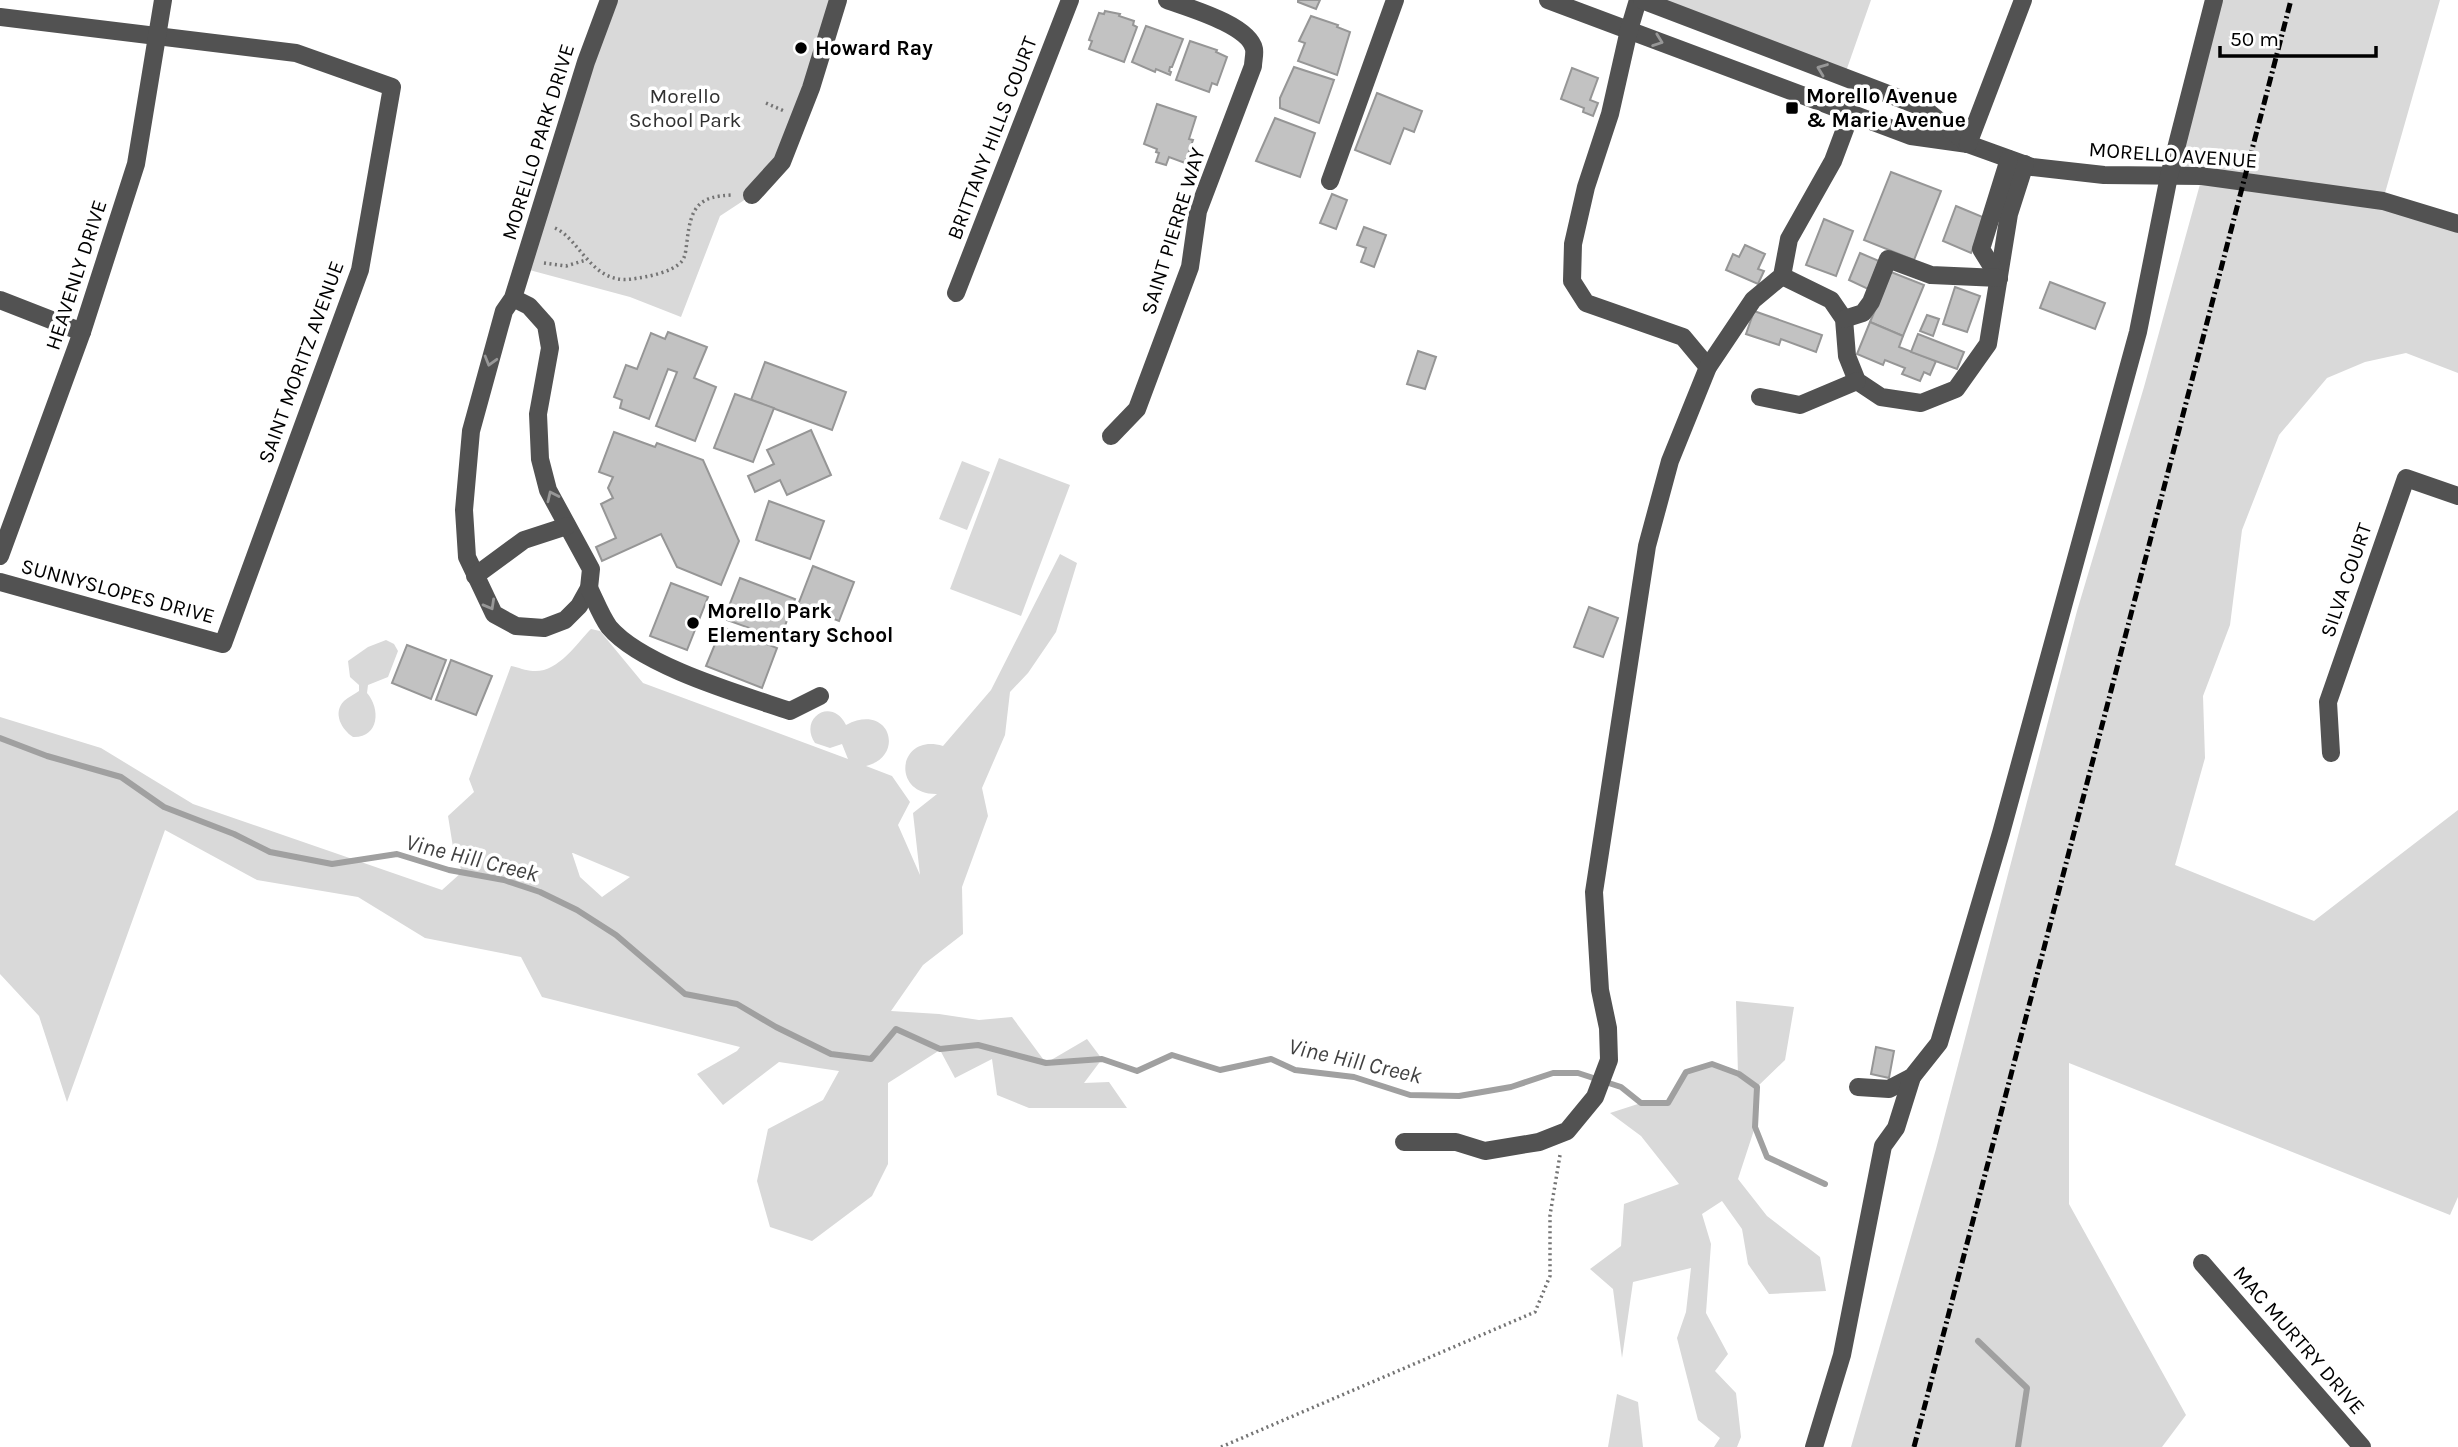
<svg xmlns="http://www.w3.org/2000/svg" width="2458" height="1447" viewBox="0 0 2458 1447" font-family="Karla,sans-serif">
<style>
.green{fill:#d9d9d9;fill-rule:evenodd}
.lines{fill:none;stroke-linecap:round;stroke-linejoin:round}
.stream{stroke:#a0a0a0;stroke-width:6}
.building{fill:#c2c2c2;stroke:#969696;stroke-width:2}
.path{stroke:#747474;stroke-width:3.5;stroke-dasharray:2 3.5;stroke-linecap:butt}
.minor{stroke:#525252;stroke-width:18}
.rail{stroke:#000;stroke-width:5;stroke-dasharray:10 3.5 2 3.5;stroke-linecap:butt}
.oneway{stroke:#979797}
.poi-dot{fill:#000;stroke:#fff;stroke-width:2.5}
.labels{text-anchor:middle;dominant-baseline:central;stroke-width:7;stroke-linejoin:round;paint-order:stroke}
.poi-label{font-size:21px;font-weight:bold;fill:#000;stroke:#fff;text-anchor:start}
.park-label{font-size:21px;fill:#303030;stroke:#fff}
.street-label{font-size:21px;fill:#000;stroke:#fff}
.water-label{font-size:23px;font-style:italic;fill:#414141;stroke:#fff}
</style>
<rect width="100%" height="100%" fill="#fff"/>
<g class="green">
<path d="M609,0H838L782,162L752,195L720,216L681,317L630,297L522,268Z"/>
<path d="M1642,0H1871L1844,77Z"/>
<path d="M2214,0H2440L2383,200L2458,224V373L2406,353L2365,362L2327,378L2279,435L2242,530L2230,625L2203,696L2205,758L2175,865L2314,921L2458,810V1197L2450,1215L2069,1063V1204L2186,1415L2162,1447H1851L1936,1149L2077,611L2144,387L2202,177L2169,176Z"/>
<path d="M999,458L1070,485L1021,616L950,589Z"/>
<path d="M962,461L990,472L967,530L939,519Z"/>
<path d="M1060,554L1077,563L1056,632L1028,673L1010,692L1005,735L982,788L988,816L962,887L963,934L923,965L891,1011L939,1014L979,1020L1012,1017L1046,1063L1087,1039L1102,1059L1084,1083L1109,1082L1127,1108H1029L997,1095L992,1059L955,1078L940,1050L888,1083V1164L872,1196L812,1241L770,1227L757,1181L768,1129L823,1100L839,1071L779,1062L723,1105L697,1074L737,1051L740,1047L542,997L521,957L425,938L358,897L257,880L165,830L67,1102L39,1016L0,974V717L101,748L193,804L442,890L462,872L453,847L448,816L474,792L469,779L511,666C518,667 526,671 533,671C558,673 576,644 591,629L600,631L643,683L848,759L842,744L830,748L815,743C798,718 832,696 846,725C890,702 906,756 866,766L892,776L910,802L898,825L920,875L913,813L937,794C890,795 898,732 943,746L991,690ZM572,853H573L630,877L602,897L580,877Z"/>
<path d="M386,640L394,644L398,651L388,677L368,685L367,693C381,709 379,738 353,737C342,730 332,713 344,701C348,697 355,694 359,691V685L350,677L348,661L368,647Z"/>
<path d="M1736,1001L1794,1007L1785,1060L1757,1087L1755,1127L1738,1179L1767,1216L1820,1257L1826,1291L1769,1294L1748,1264L1742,1229L1722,1201L1702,1214L1711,1244L1706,1313L1728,1354L1715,1371L1736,1393L1741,1437L1737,1447H1714L1720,1438L1698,1420L1677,1338L1686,1312L1691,1268L1633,1282L1622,1358L1613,1289L1590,1269L1621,1246L1624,1204L1679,1184L1641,1136L1610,1113L1641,1103H1668L1686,1072L1712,1064L1738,1074Z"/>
<path d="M1617,1394L1638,1402L1643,1447H1608Z"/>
</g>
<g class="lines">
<g class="stream">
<path d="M0,738L47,756L121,777L164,807L234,834L270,852L332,864L397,854L449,870L504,880L540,892L577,910L616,935L685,994L737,1004L776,1027L831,1054L871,1059L896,1029L940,1049L978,1045L1046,1063L1102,1059L1137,1071L1172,1055L1220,1070L1271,1059L1295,1070L1354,1077L1410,1095L1459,1096L1511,1087L1553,1073H1578L1621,1087L1641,1103H1668L1686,1072L1712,1064L1739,1074L1757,1087L1755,1127L1767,1157L1825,1184"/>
<path d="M1978,1341L2027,1388L2018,1447"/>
</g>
</g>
<g class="building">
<path d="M1298,0H1320L1316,9L1298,2Z"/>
<path d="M1105,11L1120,14L1119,16L1134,21L1133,25L1137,27L1124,62L1089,49L1092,41L1089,40L1099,13L1104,14Z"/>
<path d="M1311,16L1338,25L1337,27L1350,32L1337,75L1298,61L1305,43L1299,41Z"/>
<path d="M1146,26L1183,39L1172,67H1170L1169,71L1171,72L1170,75L1156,69L1155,72L1132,62Z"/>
<path d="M1190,41L1217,50L1216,52L1227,57L1217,85L1212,83L1209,92L1176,80Z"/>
<path d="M1294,67L1334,80L1319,123L1280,108V98Z"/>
<path d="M1572,68L1598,78L1590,100L1598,103L1593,116L1583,112L1584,108L1561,99Z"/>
<path d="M1377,93L1422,111L1414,132L1404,128L1390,164L1355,150Z"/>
<path d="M1157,104L1196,117L1189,139L1193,140L1185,163L1169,157L1166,165L1156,162L1159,153L1156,152L1157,149L1144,144Z"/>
<path d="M1275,118L1315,133L1300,177L1256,161Z"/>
<path d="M1891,172L1941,191L1914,260L1864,240Z"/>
<path d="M1332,194L1347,200L1336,229L1320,223Z"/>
<path d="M1956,206L1985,218L1971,253L1943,241Z"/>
<path d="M1824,219L1853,231L1836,276L1806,265Z"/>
<path d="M1364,227L1386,235L1374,267L1361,262L1366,248L1357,245Z"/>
<path d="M1745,245L1765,254L1758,269L1764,271L1758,284L1726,270L1733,254L1739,257Z"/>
<path d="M1860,253L1879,261L1868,289L1849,280Z"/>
<path d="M1891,272L1924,285L1903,336L1870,322Z"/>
<path d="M2050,282L2105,303L2095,329L2040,308Z"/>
<path d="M1955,287L1980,296L1967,332L1943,324Z"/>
<path d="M1754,311L1822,335L1816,352L1781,339L1779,345L1746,334Z"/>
<path d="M1927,315L1939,319L1933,336L1920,331Z"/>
<path d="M1870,322L1903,336L1899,347L1936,361L1930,375L1924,372L1920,381L1902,374L1905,368L1885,360L1883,365L1857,354Z"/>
<path d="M668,332L707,347L694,378L716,387L695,441L656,426L677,372L668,369L649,419L620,408L622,400L614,397L626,365L637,369L651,333L665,339Z"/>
<path d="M1918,334L1964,352L1957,369L1911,352Z"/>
<path d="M1418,351L1436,357L1425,389L1407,384Z"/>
<path d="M765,362L846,392L832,430L751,400Z"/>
<path d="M735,394L774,408L753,462L714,448Z"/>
<path d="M811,430L831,475L787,495L780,480L755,492L748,476L774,464L767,450Z"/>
<path d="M614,432L655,447L657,443L703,460L739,541L721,585L677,567L661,534L602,561L596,547L616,538L601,504L613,498L608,488L613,477L599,472Z"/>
<path d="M769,501L824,521L810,559L756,540Z"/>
<path d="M813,566L854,582L839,621L798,605Z"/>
<path d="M740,578L795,599L780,639L724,619Z"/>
<path d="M671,583L708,597L687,650L650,636Z"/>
<path d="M1589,607L1618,618L1603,657L1574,647Z"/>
<path d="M722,627L777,648L762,688L706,666Z"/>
<path d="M407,645L446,660L431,699L392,683Z"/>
<path d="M451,660L492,676L476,715L436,700Z"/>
<path d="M1876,1047L1894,1051L1889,1078L1871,1074Z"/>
</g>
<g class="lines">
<g class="path">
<path d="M766,103L784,111"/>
<path d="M555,228C580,239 592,285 632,279C646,277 672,273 682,261C686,256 686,247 687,241C691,207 698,196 733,195"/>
<path d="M544,263L566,266L586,260"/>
<path d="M1221,1447L1535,1312L1550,1276V1215L1560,1155"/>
</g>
<g class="minor">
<path d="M1548,0L1911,136L1968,144L2032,167L2104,175L2202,176L2383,201L2458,224"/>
<path d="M1638,0L1629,30L1610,114L1586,187L1573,244L1572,281L1586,303L1683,337L1708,367"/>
<path d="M1642,0L1922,107L1968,144"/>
<path d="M0,17L296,53L392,87L360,270L223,644L0,582"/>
<path d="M1968,144L2023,0"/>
<path d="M1330,181L1395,0"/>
<path d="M752,195L782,162L811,88L838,0"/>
<path d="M1782,276L1831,300L1844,319L1847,356L1857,381L1881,397L1921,403L1956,389L1988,344L2009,214L2025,164"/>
<path d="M1999,278L1981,249L2009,159"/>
<path d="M956,293L1070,0"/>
<path d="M513,298L529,306L546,325L550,348L538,414L540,459L548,490L591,569L589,588L579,606L565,620L544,628L516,626L494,614L467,557L464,510L471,431L504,311L513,298L586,62L609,0"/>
<path d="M0,300L82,332"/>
<path d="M1844,319L1863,313L1871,302L1888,259L1931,275L1999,278"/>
<path d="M1760,397L1800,405L1857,381"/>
<path d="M1111,436L1137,409L1190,267L1198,211L1253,66C1253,61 1255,54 1254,49C1249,25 1189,8 1167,0"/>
<path d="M0,556L82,332L136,164L163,0"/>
<path d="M475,576L524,540L567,526"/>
<path d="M589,588C595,600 601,616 609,627C642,666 740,694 790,711L820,696"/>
<path d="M2331,753L2328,702L2406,478L2458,496"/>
<path d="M1858,1087L1889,1089L1912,1077L1939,1043L2001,833L2138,332L2169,176L2214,0"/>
<path d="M1404,1142H1456L1485,1151L1539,1142L1567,1131L1595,1097L1609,1060L1608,1028L1600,990L1594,892L1647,546L1670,461L1708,367L1753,300L1782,276L1789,239L1833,161L1851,113"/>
<path d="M2202,1263L2362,1447"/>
<path d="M1814,1447L1842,1355L1883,1146L1896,1128L1912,1077"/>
</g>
<path class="rail" d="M1914,1447L2291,0"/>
</g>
<defs><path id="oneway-chevron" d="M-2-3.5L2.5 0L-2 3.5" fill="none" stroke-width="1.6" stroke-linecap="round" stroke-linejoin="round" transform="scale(1.75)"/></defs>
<g class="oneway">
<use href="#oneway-chevron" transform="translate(1658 41) rotate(20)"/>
<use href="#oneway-chevron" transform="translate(1822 69) rotate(-159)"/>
<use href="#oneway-chevron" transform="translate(490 361) rotate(106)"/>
<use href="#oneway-chevron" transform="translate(552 496) rotate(-115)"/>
<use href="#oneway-chevron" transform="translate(490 605) rotate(61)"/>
</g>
<g class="poi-dot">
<circle cx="801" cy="48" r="7"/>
<rect x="1785" y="101" width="14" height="14" rx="3.5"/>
<circle cx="693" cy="623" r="7"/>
</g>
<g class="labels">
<g class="poi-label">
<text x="815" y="48">Howard Ray</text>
<text x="1806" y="96">Morello Avenue<tspan x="1806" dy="24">&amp; Marie Avenue</tspan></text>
<text x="707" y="611">Morello Park<tspan x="707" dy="24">Elementary School</tspan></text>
</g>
<g class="park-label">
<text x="685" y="96">Morello<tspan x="685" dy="24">School Park</tspan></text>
</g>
<g class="street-label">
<text transform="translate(992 138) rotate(-69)">BRITTANY HILLS COURT</text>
<text transform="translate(538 142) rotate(-73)">MORELLO PARK DRIVE</text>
<text transform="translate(2173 155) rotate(4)">MORELLO AVENUE</text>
<text transform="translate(1173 231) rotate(-73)">SAINT PIERRE WAY</text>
<text transform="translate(76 275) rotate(-72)">HEAVENLY DRIVE</text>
<text transform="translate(301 362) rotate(-70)">SAINT MORITZ AVENUE</text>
<text transform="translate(2346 580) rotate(-71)">SILVA COURT</text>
<text transform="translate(118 591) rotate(15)">SUNNYSLOPES DRIVE</text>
<text transform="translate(2299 1340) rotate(49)">MAC MURTRY DRIVE</text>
</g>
<g class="water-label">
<text transform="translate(472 858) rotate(14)">Vine Hill Creek</text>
<text transform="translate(1355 1061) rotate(13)">Vine Hill Creek</text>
</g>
</g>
<path d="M2220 46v10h156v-10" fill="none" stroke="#000000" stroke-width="3.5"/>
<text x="2230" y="46" font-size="21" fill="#000000" stroke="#ffffff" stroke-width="5" paint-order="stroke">50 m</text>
</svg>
